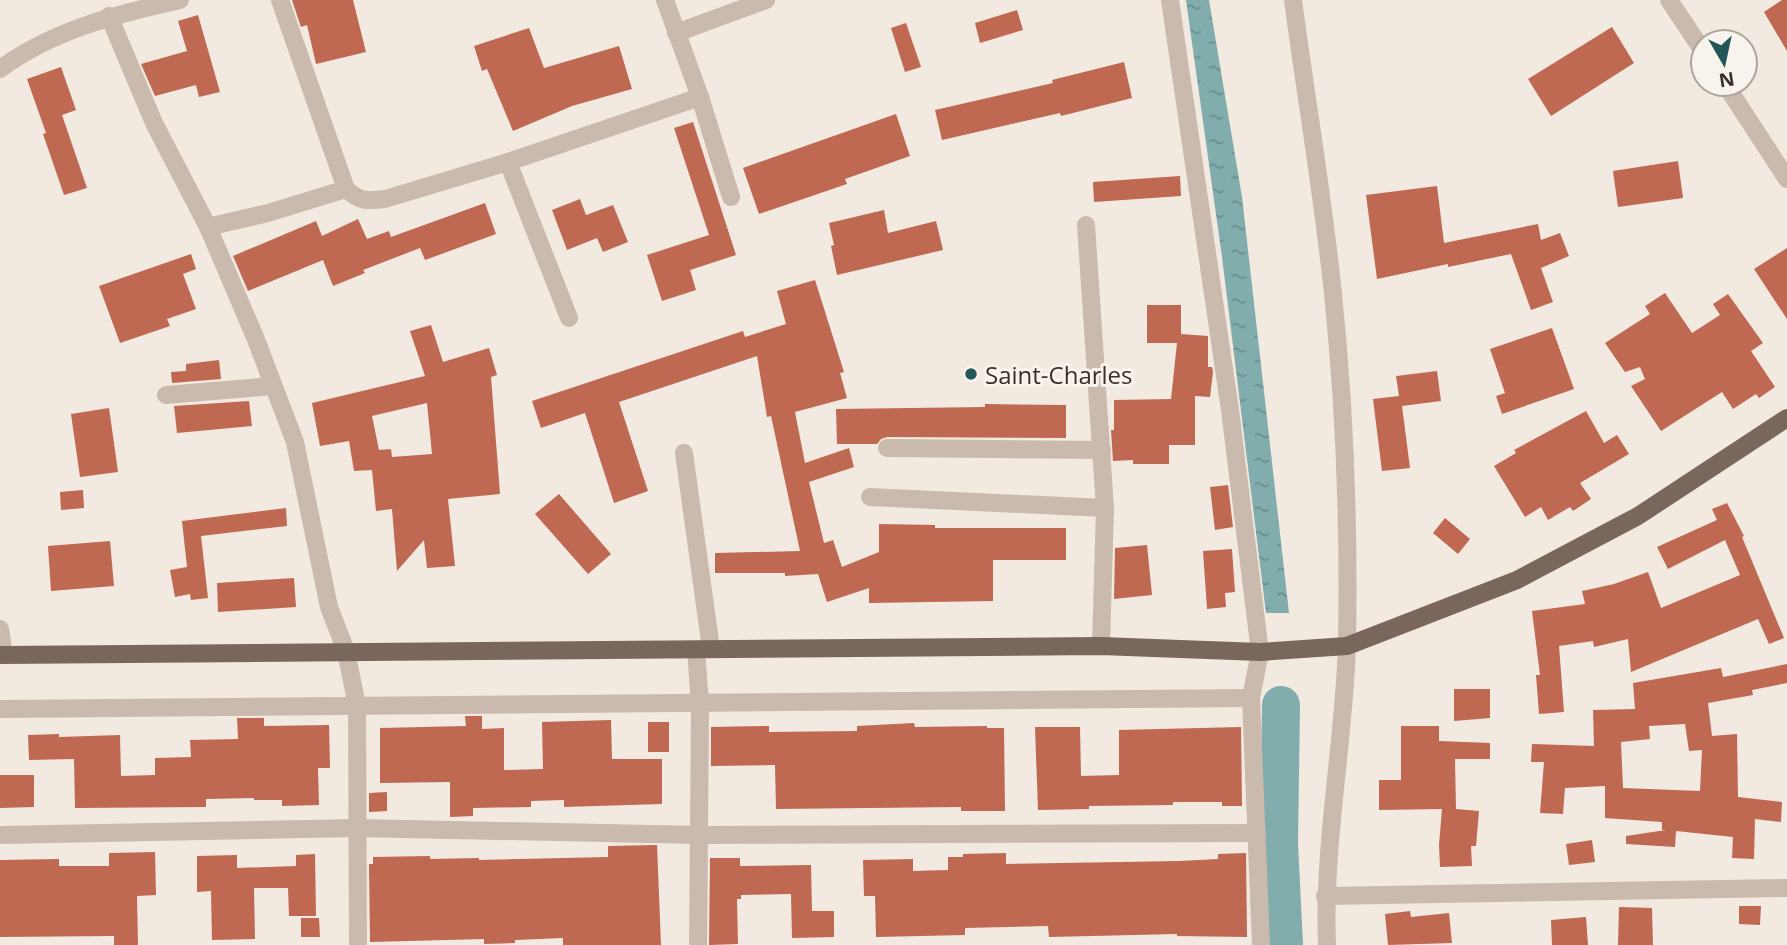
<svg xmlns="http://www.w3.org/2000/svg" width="1787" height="945" viewBox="0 0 1787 945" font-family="'Open Sans',sans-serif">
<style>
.water{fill:url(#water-ripples)}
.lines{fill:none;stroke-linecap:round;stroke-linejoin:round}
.river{stroke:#81adad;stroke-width:38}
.building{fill:#bf6952;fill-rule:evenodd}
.minor{stroke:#cab9ad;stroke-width:18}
.major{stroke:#79665d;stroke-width:18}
.poi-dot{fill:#235658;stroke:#f9f3ed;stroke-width:2.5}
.labels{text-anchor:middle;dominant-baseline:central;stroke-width:6;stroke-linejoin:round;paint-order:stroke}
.poi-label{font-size:24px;fill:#382f2b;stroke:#f9f3ed;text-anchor:start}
</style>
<defs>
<pattern id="water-ripples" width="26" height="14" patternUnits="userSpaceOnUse" patternTransform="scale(1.75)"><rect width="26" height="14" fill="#81adad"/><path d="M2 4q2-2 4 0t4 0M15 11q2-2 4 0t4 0" fill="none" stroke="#6b8d8d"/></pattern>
</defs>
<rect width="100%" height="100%" fill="#f2e9e0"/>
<path class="water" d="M1186,0H1209L1242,197L1289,613H1266L1222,257Z"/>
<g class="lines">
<path class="river" d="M1281,705L1279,843L1284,945"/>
</g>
<g class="building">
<path d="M292,0H353L366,52L316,64L307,25L301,27Z"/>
<path d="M1782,0H1787V51L1764,12Z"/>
<path d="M1017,10L1023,30L980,43L975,23Z"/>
<path d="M198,15L220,92L199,97L196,85L155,96L141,64L187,51L178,21Z"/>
<path d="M906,23L921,67L905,72L891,28Z"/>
<path d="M1612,27L1634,63L1551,116L1528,79Z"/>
<path d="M529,28L544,68L619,46L632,89L572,106L513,131L487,69L482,71L474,46Z"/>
<path d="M1124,62L1132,98L1061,116L1060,113L942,140L935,110L1053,83L1052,80Z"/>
<path d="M61,67L76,110L62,115L87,188L64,195L43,134L46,133L27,79Z"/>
<path d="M896,114L910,156L845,179L847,184L759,214L743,168Z"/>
<path d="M693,122L736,255L690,270L696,290L662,301L647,255L709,235L674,128Z"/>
<path d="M1678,161L1683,198L1618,207L1613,171Z"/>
<path d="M1180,176L1181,196L1094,202L1093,182Z"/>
<path d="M1437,186L1444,243L1538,224L1541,240L1560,233L1569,256L1541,268L1553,302L1531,310L1511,254L1448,267V264L1377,279L1366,195Z"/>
<path d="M580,199L586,215L613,205L628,242L603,252L597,238L567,250L552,210Z"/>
<path d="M485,203L496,234L425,260L420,248L363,270L365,273L333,286L323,260L248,291L233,256L316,221L322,236L358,219L367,239L389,231L391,237Z"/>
<path d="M884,210L888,233L936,221L943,250L837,275L831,246L834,245L829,223Z"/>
<path d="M1787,248V319L1754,269Z"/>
<path d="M191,254L196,269L183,274L196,309L167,319L170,326L120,343L99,286Z"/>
<path d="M815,280L844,372L840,373L847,398L795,412L805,463L849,448L854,467L809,482L824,543L833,540L842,567L879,552V524L935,525V528H1066V560H993V601L869,603V588L827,602L818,574L785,576V573H715V553L800,551L771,416L767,417L757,356L619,402L648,491L614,503L585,413L541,428L532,401L743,331L745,337L786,324L777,291Z"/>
<path d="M1665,293L1692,333L1720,315L1713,304L1728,294L1763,343L1751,351L1775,387L1759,398L1756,394L1733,409L1722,392L1661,431L1631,386L1645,379L1640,367L1625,372L1605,343L1650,314L1645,306Z"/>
<path d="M1147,305H1181V334L1208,336V367H1212L1213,372L1210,397L1195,396V445H1169V464H1133V460L1113,461L1111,430H1114V400L1171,399L1177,343H1147Z"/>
<path d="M431,325L443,362L489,348L497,375L491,377L500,494L448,499L455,566L427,568L424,540L397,571L392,509L376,511L372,470L354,471L349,441L320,446L312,403L425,376L410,331ZM427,403L432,454L392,457L391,449L379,450L372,416Z"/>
<path d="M1552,328L1574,389L1502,414L1496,396L1505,393L1490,349Z"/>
<path d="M219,360L221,379L172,383L171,372L186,371V364Z"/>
<path d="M1437,371L1441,401L1402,406L1410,468L1382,471L1373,399L1399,396L1396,376Z"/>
<path d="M249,401L252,426L177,433L174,406Z"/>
<path d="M985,404L1066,405V438L887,437L881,439L877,444H837L836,409L985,407Z"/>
<path d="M109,408L118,472L80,477L71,414Z"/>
<path d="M1586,411L1604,443L1617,435L1629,454L1580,483L1591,499L1573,511L1570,507L1548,520L1541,507L1525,517L1494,466L1516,453L1514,450Z"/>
<path d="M1228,485L1233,527L1215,530L1210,487Z"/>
<path d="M83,490L84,508L61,510L60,492Z"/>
<path d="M559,494L611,554L588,574L535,514Z"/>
<path d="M1727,503L1744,536L1742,537L1784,638L1769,644L1758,619L1631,672L1628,639L1594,647L1593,641L1559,646L1564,712L1539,714L1536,675H1540L1532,611L1585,604L1582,591L1614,584L1648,572L1661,608L1740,575L1725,540L1668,569L1657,547L1717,520L1712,509Z"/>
<path d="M286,508L287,526L201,536L208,598L191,600L190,594L175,597L170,570L187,567L182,521Z"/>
<path d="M1445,518L1470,539L1458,554L1433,533Z"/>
<path d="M110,541L114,586L51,591L48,546Z"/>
<path d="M1147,545L1152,595L1114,599L1115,548Z"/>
<path d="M1232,549L1235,592L1225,593L1226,607L1207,609L1203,551Z"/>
<path d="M294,578L296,607L218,612L217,583Z"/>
<path d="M1787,664V683L1752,690L1753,695L1708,703L1712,736L1737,734L1738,797L1782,802L1781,822L1755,819L1754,859L1732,858L1733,837L1676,831L1675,847L1626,844V836L1666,830H1662V822L1605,818V786L1565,788L1563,814L1540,813L1544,762H1531L1532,744L1594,746L1593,710L1635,709L1633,683L1721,668L1723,677ZM1685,724L1689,751L1702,750L1700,791L1623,788L1621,742L1650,739L1649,726Z"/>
<path d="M1454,689H1490V718L1454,721Z"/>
<path d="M465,716H482V729L504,728V770L543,769L542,722L611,720L612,759H662V804L564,807V800L531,801V807L473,808V816L450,817V782L380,783V728L466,726Z"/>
<path d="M237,718H264V726L329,725L330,768H318L319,805L282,806V800H254V798L206,799V807L75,808L74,759L29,760L28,735L59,734V737L120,735L121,776L155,775V758L191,757L190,740L238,739Z"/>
<rect x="648" y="722" width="21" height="30"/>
<path d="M914,723L915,727L987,726V728H1004L1005,811H961V807L776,809L775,765L711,766V727L769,726V732L857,731V726Z"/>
<path d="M1401,726H1439V741L1490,743V759H1455L1456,809L1479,811L1476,846H1471L1472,866L1440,867L1439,845L1442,809L1379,810V780H1401Z"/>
<path d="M1035,727H1080L1081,776L1119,775V730L1241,727L1242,806H1222V802H1173V805L1089,806V809L1038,810Z"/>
<path d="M0,775H34V807L0,808Z"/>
<path d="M387,792V811L369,812V793Z"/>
<path d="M1592,840L1595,862L1569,865L1566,844Z"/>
<path d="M657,845L661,945H563V938L515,940V943L484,944V939L370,942L369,864H373V857L430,856V859L479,858V860L608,857V846Z"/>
<path d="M155,852L156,895L137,896L138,945H114V936L0,937V860L59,859V866H109V853Z"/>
<path d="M1006,853V864L1180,861L1218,859V854L1246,853L1247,937L1177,936V934L1049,937L1048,926L965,928V935L876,937L875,896H864L863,860L913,859V871L948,870V857H963V854Z"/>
<path d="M315,854L316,916H289L288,888H254L255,939L212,940L211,891L197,892V856L237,855V868L296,866V855Z"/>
<path d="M710,858H740V866L811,865L812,911H834V937L792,938L791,894L741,895V899H737L738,944L709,945Z"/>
<path d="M1739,906H1761L1760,925L1739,924Z"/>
<path d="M1619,907L1652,908L1653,945H1618Z"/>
<path d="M1410,911L1411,917L1449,913L1452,943L1388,945L1385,914Z"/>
<path d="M1586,917L1588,945H1552L1551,920Z"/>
<path d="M301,918H319L320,937H301Z"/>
</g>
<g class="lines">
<g class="minor">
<path d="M665,0L700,97L731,197"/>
<path d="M1170,0L1230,410L1260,652L1251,698L1261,945"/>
<path d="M1293,0C1306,98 1323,196 1333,294C1345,410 1349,528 1347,644C1344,745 1323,844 1327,945"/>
<path d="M1669,0L1703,51"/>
<path d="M109,16L154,123L208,227L255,337L295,442L329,607L346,651L357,706L358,945"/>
<path d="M676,33L766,0"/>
<path d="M0,69C53,30 117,14 180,0"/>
<path d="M1725,84L1787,179"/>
<path d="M508,162L569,318"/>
<path d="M346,189C360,202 368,201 385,199L508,162L700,97"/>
<path d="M1086,225L1105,508L1101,646"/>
<path d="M208,227L268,213L346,189L280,0"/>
<path d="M166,395L273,386"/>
<path d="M887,448L1102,450"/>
<path d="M684,453L711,649"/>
<path d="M870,497L1105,508"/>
<path d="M0,629L4,655"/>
<path d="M696,650L700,704L698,945"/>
<path d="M0,709L1251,698"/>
<path d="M0,835L356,828L700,835L1257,833"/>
<path d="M1325,896L1787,888"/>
</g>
<path class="major" d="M0,655L1101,646L1260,652L1347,646L1517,580L1638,516L1787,418"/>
</g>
<circle class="poi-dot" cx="971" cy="374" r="7"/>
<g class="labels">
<g class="poi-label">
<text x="985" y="374">Saint-Charles</text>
</g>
</g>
<g transform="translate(1724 63) rotate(171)"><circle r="33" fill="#f9f3ed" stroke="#aca59f" stroke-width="2"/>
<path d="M0-5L12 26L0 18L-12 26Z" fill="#235658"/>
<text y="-10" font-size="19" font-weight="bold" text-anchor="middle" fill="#382f2b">N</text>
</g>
</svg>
